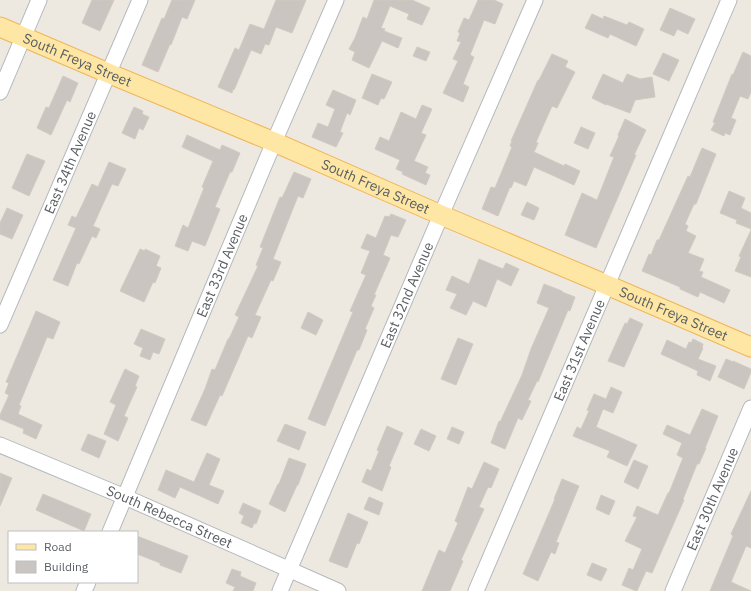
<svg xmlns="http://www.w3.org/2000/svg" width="751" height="591" viewBox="0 0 751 591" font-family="'IBM Plex Sans',sans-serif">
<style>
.building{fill:#cac5c1;stroke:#d1cac0}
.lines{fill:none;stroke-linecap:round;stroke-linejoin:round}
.minor-casing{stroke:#b4b8bc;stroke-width:17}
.major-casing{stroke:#f0b658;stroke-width:21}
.minor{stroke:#fff;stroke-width:15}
.major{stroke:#fee7a5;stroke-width:19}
.labels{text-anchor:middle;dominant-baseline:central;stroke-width:4;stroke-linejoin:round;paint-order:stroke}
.street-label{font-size:14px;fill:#5a5e62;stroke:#fff}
</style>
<rect width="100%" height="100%" fill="#ede9e1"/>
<g class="building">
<path d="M92,0H114L100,31L82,23Z"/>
<path d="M172,0H195L187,19L182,17L171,45L170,44L158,72L142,65L162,18L164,19Z"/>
<path d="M276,0H306L292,33L276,27L269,45L265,44L261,54L251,50L234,90L233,89L232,93L218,87L235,48L239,50L250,24L264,29Z"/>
<path d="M374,0H412L430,8L422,25L407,19L409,14L390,6L381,28L385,29L384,31L402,38L398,48L382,41L369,68L352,60L355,52L349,49L355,38L363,17L367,19Z"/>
<path d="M478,0H494L503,4L495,24L484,20L470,55L474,57L463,84L469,87L463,102L443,93L458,61L453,59L461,42L457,41L460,33L458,32L464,18L469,20Z"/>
<path d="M670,8L695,19L688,34L677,29L674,36L660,30Z"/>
<path d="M592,14L603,19L604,16L627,25L629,22L644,29L636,46L610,34L608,38L585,28Z"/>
<path d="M417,47L430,52L426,61L413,56Z"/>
<path d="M743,52L751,56V92L748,99L740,96L731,118L736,120L730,135L725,133L724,136L711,130L715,123L713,122L732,74L733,75Z"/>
<path d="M663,53L679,60L669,81L653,74Z"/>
<path d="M552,54L568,61L565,67L575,72L557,108L552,106L536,142L538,143L534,152L564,166L565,164L580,171L574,185L534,167L526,186L514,181L511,188L510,187L498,216L482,209L491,187L495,188L512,147L510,146L512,141H511L538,80H539Z"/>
<path d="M372,74L392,82L384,99L381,98L378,105L362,98Z"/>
<path d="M603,74L623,83L627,74L640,79L652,77L655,97L635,100L630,113L606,104V105L592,98Z"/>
<path d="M63,76L78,83L70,102L67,100L51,135L37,128L46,107L49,108Z"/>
<path d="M333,90L356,100L350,115L347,113L340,132L343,133L336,147L312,137L318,123L328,127L335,109L326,105Z"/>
<path d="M422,105L432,109L421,133L426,135L414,161L428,167L425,173L430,175L426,185L402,174L403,172L396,169L400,160L375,149L380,137L389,141L401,112L416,119Z"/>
<path d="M134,107L143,111L142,114L149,117L143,130L139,128L135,139L122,133Z"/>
<path d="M625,119L646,130L634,155H636L596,248L565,235L582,193L597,200L614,157L610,156L619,136L618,135Z"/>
<path d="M581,127L595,133L588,149L574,143Z"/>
<path d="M187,135L220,150L222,145L240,153L232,172H230L215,207L220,209L205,246L192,241L188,251L175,246L183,225L188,228L204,188L202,187L213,161L182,147Z"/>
<path d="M702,148L716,154L696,204H694L685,224L688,226L686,231L696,236L688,253L704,259L699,271L703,272L701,277L730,290L724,303L700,292L698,297L680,289V287L642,271L649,254L651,255L657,240H659L688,176L690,177Z"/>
<path d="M27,154L45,161L29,196L12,188Z"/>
<path d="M109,162L126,169L118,186L112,184L93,226L100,229L96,238L92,236L79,264L77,263L68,286L53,280L76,228L68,225L72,216L76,218L92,184L98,187Z"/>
<path d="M294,172L311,179L303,198L298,196L273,259L281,262L273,281L271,280L255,315L261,317L252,338L248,336L222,396L220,395L206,426L191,420L205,389L212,369L215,370L228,339H229L239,317L235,315L258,266L256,265L263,248L260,247L280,197L282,198Z"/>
<path d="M729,191L745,198L741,208L751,213V229L736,223L737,220L720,213Z"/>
<path d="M527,202L539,208L534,220L521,215Z"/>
<path d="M7,208L23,215L12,239L0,234V223Z"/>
<path d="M391,214L406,220L398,237L391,235L383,255L390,258L374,295H376L371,306L374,308L365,329L367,330L359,350H357L325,426L308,419L353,312L350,311L366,275L361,273L370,251L361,248L367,234L376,238L385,216L389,217Z"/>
<path d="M751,230V277L735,271L741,257L739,256Z"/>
<path d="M140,249L145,251V249L160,256L156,266L161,268L155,283L153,282L144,302L120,291Z"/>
<path d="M479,259L503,269L506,263L519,269L511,286L497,279L486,307L473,301L466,315L450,308L457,294L446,290L452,276L469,284Z"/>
<path d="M544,284L562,291V292L575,297L570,311L568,310L538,382L537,381L528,400L531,401L522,420L518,418L505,449L491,443L499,421L500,422L522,375L531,349L549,308L537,303Z"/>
<path d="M36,311L60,322L53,339L47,337L19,405L21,406L18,414L42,425L36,439L23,433L24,429L0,419V415L9,395L5,393L9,383L6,382Z"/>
<path d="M308,312L323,320L316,335L301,328Z"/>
<path d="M630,318L643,324L624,367L608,361L625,323L627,324Z"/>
<path d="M141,329L165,339L159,354L153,352L150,360L140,356L143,348L134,344Z"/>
<path d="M458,338L473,344L456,385L441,379Z"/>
<path d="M693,339L703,344L702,348H703L698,359L716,366L710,381L697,375L698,371L661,354L667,340L686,349L689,342L691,343Z"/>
<path d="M726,359L733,362V361L751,369V372L744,389L718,377Z"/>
<path d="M125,369L139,376L135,386L137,387L124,416L128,418L118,441L104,434L116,405L110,402Z"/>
<path d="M611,387L622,392L613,413L603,409L596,427L637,445L627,466L607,457L610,451L573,436L577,427L581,429L589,411L587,410L594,394L606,399Z"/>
<path d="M702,409L718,416L705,448H706L699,464H697L683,499L684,500L652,573L646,571L637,591H636L622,585L629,568L633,570L642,549L625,541L637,517L633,516L637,506L658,515L668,493H669L683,458L677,455L682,443L663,434L667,425L690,435Z"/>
<path d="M285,424L306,432L299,450L277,441Z"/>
<path d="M387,426L403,433L389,466L391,467L382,491L362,482L367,469L371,471L379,451L377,450Z"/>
<path d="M452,427L464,432L459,444L447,439Z"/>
<path d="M421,429L436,436L429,451L414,444Z"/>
<path d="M88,434L106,441L99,458L81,450Z"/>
<path d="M207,453L220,459L209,485L224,491L218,504L180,487L175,498L158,490L166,470L194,482Z"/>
<path d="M289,458L306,464L298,485H297L285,512L269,504L278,484H279Z"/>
<path d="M634,460L648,466L638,489L624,482Z"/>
<path d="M484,462L499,469L491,488L488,487L479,507L484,509L461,560L463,561L450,591H422L439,550L445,553L458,523L455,521L468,487L472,489Z"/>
<path d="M0,473L12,478L0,506Z"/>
<path d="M562,479L579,486L556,542L559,543L555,554L551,552L538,581L523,574L555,499H554Z"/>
<path d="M751,491V548L746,546L731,582L751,591H710L733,536L731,534Z"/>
<path d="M43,494L91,514L84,531L36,510Z"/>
<path d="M601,495L615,501L609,515L596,509Z"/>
<path d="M369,497L383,503L379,515L364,509Z"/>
<path d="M243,503L261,511L256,524L254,523L252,528L241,523L244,516L239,513Z"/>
<path d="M348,513L368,522L359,544L357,543L347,568L329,561Z"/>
<path d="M137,536L188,556L181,573L160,565V563L137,554Z"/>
<path d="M592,563L607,569L601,581L587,575Z"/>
<path d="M232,569L241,572L240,576L256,583L253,591H233L235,587L226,583Z"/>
</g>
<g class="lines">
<g class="minor-casing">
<g id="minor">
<path d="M0,92L39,0"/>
<path id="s1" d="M0,325L140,0"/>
<path id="s2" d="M0,445L125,497L338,591"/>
<path id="s3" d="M110,532L274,142L336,0"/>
<path d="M84,591L88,582"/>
<path id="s4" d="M280,591L441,215L535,0"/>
<path id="s5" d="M476,591L729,0"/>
<path id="s6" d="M673,591L751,408"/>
</g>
</g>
<g class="major-casing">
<g id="major">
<path id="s7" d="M0,27L108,73L274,142L441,215L607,285L751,347"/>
</g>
</g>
<use href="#minor" class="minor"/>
<use href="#major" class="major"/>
</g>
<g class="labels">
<g class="street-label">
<text stroke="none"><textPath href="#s7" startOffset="84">South Freya Street</textPath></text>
<text stroke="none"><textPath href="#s1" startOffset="177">East 34th Avenue</textPath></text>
<text stroke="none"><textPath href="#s7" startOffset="408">South Freya Street</textPath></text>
<text stroke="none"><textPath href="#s3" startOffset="289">East 33rd Avenue</textPath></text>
<text stroke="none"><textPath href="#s4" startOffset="322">East 32nd Avenue</textPath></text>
<text stroke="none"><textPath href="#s7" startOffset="732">South Freya Street</textPath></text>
<text stroke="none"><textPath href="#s5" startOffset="262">East 31st Avenue</textPath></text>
<text stroke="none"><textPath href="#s6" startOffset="100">East 30th Avenue</textPath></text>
<text stroke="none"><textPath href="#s2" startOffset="184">South Rebecca Street</textPath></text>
</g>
</g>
<rect x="8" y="531" width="130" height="52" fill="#ffffff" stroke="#bdbfc0"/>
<rect x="16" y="544" width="20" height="6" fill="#fee7a5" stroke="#bdbfc0"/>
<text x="44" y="551" font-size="12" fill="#5a5e62">Road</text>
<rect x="16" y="561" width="20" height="12" fill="#cac5c1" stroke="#bdbfc0"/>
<text x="44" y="571" font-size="12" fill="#5a5e62">Building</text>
</svg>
